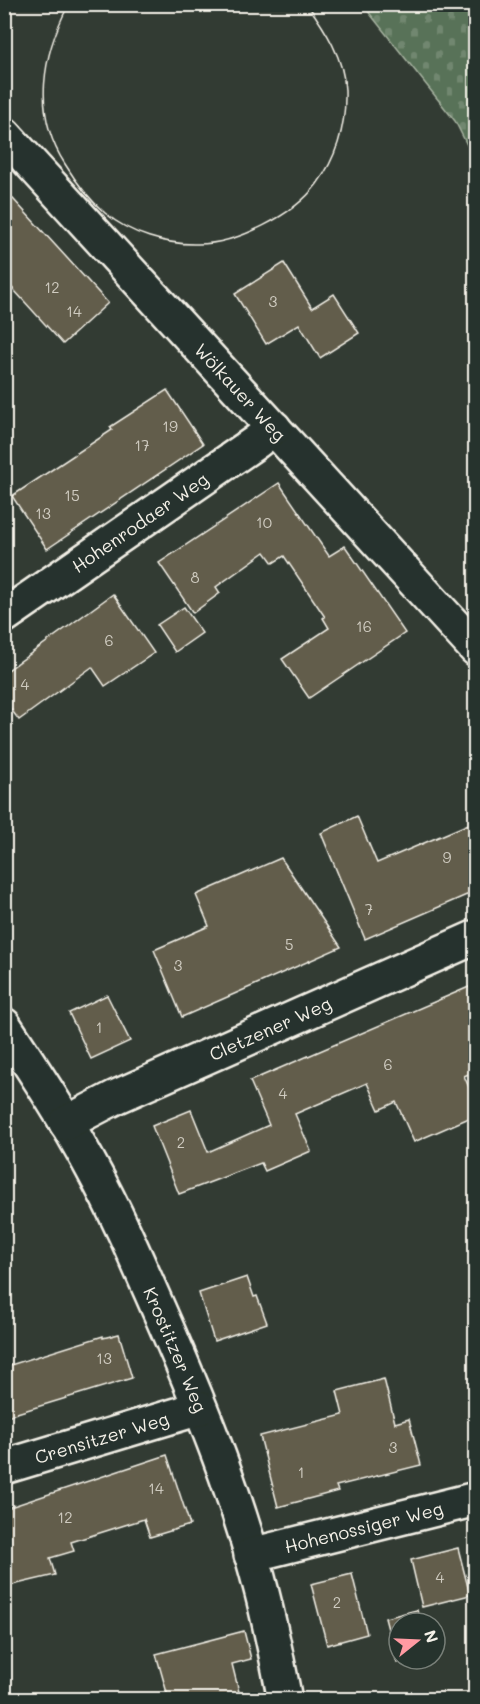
<svg xmlns="http://www.w3.org/2000/svg" width="480" height="1704" viewBox="0 0 480 1704" font-family="Mali,sans-serif">
<style>
.cemetery{fill:url(#cemetery-stones);stroke:#a6b2a0;stroke-width:1.5}
.building{fill:#625d4b;stroke:#f4f1e8;stroke-width:1.5}
.lines{fill:none;stroke-linecap:round;stroke-linejoin:round}
.street-casing{stroke:#f4f1e8;stroke-width:38}
.street{stroke:#26332d;stroke-width:33}
.tram{stroke:#f4f1e8;stroke-width:1.5}
.labels{text-anchor:middle;dominant-baseline:central;stroke-width:5;stroke-linejoin:round;paint-order:stroke}
.number-label{font-size:15px;fill:#d0ccc1}
.street-label{font-size:18px;fill:#f4f1e8;stroke:#26332d}
</style>
<defs>
<pattern id="cemetery-stones" width="16" height="16" patternUnits="userSpaceOnUse" patternTransform="scale(1.5)"><rect width="16" height="16" fill="#587258"/><path d="M2 7V4a2 2 0 0 1 4 0v3zM10 15v-3a2 2 0 0 1 4 0v3z" fill="#718770"/></pattern>
</defs>
<rect width="100%" height="100%" fill="#323b33"/>
<filter id="ink" filterUnits="userSpaceOnUse"><feTurbulence type="fractalNoise" baseFrequency=".0167" numOctaves="2"/><feDisplacementMap in="SourceGraphic" scale="12" xChannelSelector="R" yChannelSelector="G"/><feConvolveMatrix kernelMatrix="1 2 1 2 8 2 1 2 1" color-interpolation-filters="sRGB"/></filter>
<g filter="url(#ink)">
<path class="cemetery" d="M363,5H475V161L455,121Z"/>
<g class="building">
<path d="M4,189L108,303L63,344L4,279Z"/>
<path d="M284,263L312,308L334,294L359,333L320,358L299,324L266,344L235,294Z"/>
<path d="M167,390L203,444L47,549L12,496L112,430L110,427Z"/>
<path d="M279,483L329,556L345,546L405,633L309,698L282,659L329,628L323,618L325,617L284,556L273,563L265,552L216,587L220,593L193,613L159,563Z"/>
<path d="M113,594L154,653L105,686L92,667L19,720L4,700V673Z"/>
<path d="M184,607L202,633L175,652L157,625Z"/>
<path d="M357,816L377,863L476,821V891L365,939L321,833Z"/>
<path d="M281,858L341,947L182,1017L154,950L209,926L196,895Z"/>
<path d="M476,984V1071L464,1076L476,1103V1115L414,1142L396,1102L379,1110L367,1083L295,1114L311,1151L265,1171L261,1163L179,1194L152,1126L191,1110L208,1152L269,1125L250,1081Z"/>
<path d="M107,995L130,1041L91,1059L69,1013Z"/>
<path d="M247,1277L254,1297L257,1296L267,1323L214,1341L199,1293Z"/>
<path d="M119,1334L132,1378L4,1417V1367L103,1336V1338Z"/>
<path d="M384,1379L395,1423L409,1419L421,1465L336,1486L338,1491L278,1507L260,1436L343,1415L337,1391Z"/>
<path d="M167,1455L190,1525L150,1537L144,1519L71,1542L74,1551L50,1558L55,1575L4,1587V1509Z"/>
<path d="M458,1548L470,1595L422,1607L411,1560Z"/>
<path d="M352,1574L367,1634L327,1645L311,1584Z"/>
<path d="M417,1610L420,1623H399V1659H413L397,1663L385,1618Z"/>
<path d="M244,1631L251,1659L232,1664L241,1700H169L156,1654Z"/>
</g>
<g class="lines">
<g class="street-casing">
<g id="street">
<path id="s1" d="M4,134L476,649"/>
<path id="s2" d="M4,616L256,442L274,428"/>
<path id="s3" d="M4,1025C35,1072 66,1119 92,1168C120,1219 142,1272 165,1324C203,1411 239,1501 262,1593C271,1628 278,1664 285,1700"/>
<path id="s4" d="M66,1123L116,1097L476,937"/>
<path id="s5" d="M4,1467L200,1408"/>
<path id="s6" d="M251,1555L476,1499"/>
</g>
</g>
<use href="#street" class="street"/>
<path class="tram" d="M69,4C42,55 32,113 65,164C76,182 89,199 105,213C130,234 166,245 198,244C237,244 294,215 317,184C337,157 346,124 345,90C344,58 325,29 307,4"/>
</g>
</g>
<g class="labels">
<g class="number-label">
<text x="52" y="287">12</text>
<text x="273" y="301">3</text>
<text x="74" y="311">14</text>
<text x="170" y="426">19</text>
<text x="142" y="445">17</text>
<text x="72" y="495">15</text>
<text x="43" y="513">13</text>
<text x="264" y="522">10</text>
<text x="195" y="577">8</text>
<text x="364" y="626">16</text>
<text x="109" y="640">6</text>
<text x="25" y="684">4</text>
<text x="447" y="857">9</text>
<text x="369" y="909">7</text>
<text x="289" y="944">5</text>
<text x="178" y="965">3</text>
<text x="99" y="1027">1</text>
<text x="388" y="1064">6</text>
<text x="283" y="1093">4</text>
<text x="181" y="1142">2</text>
<text x="104" y="1358">13</text>
<text x="393" y="1447">3</text>
<text x="301" y="1472">1</text>
<text x="156" y="1488">14</text>
<text x="65" y="1517">12</text>
<text x="440" y="1577">4</text>
<text x="337" y="1602">2</text>
</g>
<g class="street-label">
<text stroke="none"><textPath href="#s1" startOffset="350">Wölkauer Weg</textPath></text>
<text stroke="none"><textPath href="#s2" startOffset="165">Hohenrodaer Weg</textPath></text>
<text stroke="none"><textPath href="#s4" startOffset="225">Cletzener Weg</textPath></text>
<text stroke="none"><textPath href="#s3" startOffset="368">Krostitzer Weg</textPath></text>
<text stroke="none"><textPath href="#s5" startOffset="102">Crensitzer Weg</textPath></text>
<text stroke="none"><textPath href="#s6" startOffset="116">Hohenossiger Weg</textPath></text>
</g>
</g>
<rect width="480" height="1704" fill="none" stroke="#26332d" stroke-width="24"/>
<rect x="12" y="12" width="456" height="1680" fill="none" stroke="#f4f1e8" stroke-width="2" filter="url(#ink)"/>
<g transform="translate(417 1641) rotate(72)"><circle r="28" fill="#26332d" stroke="#787f78" stroke-width="1.5"/>
<path d="M0-4.5L10 22L0 15L-10 22Z" fill="#ff9aa2"/>
<text y="-9" font-size="16" font-weight="bold" text-anchor="middle" fill="#f4f1e8">N</text>
</g>
</svg>
